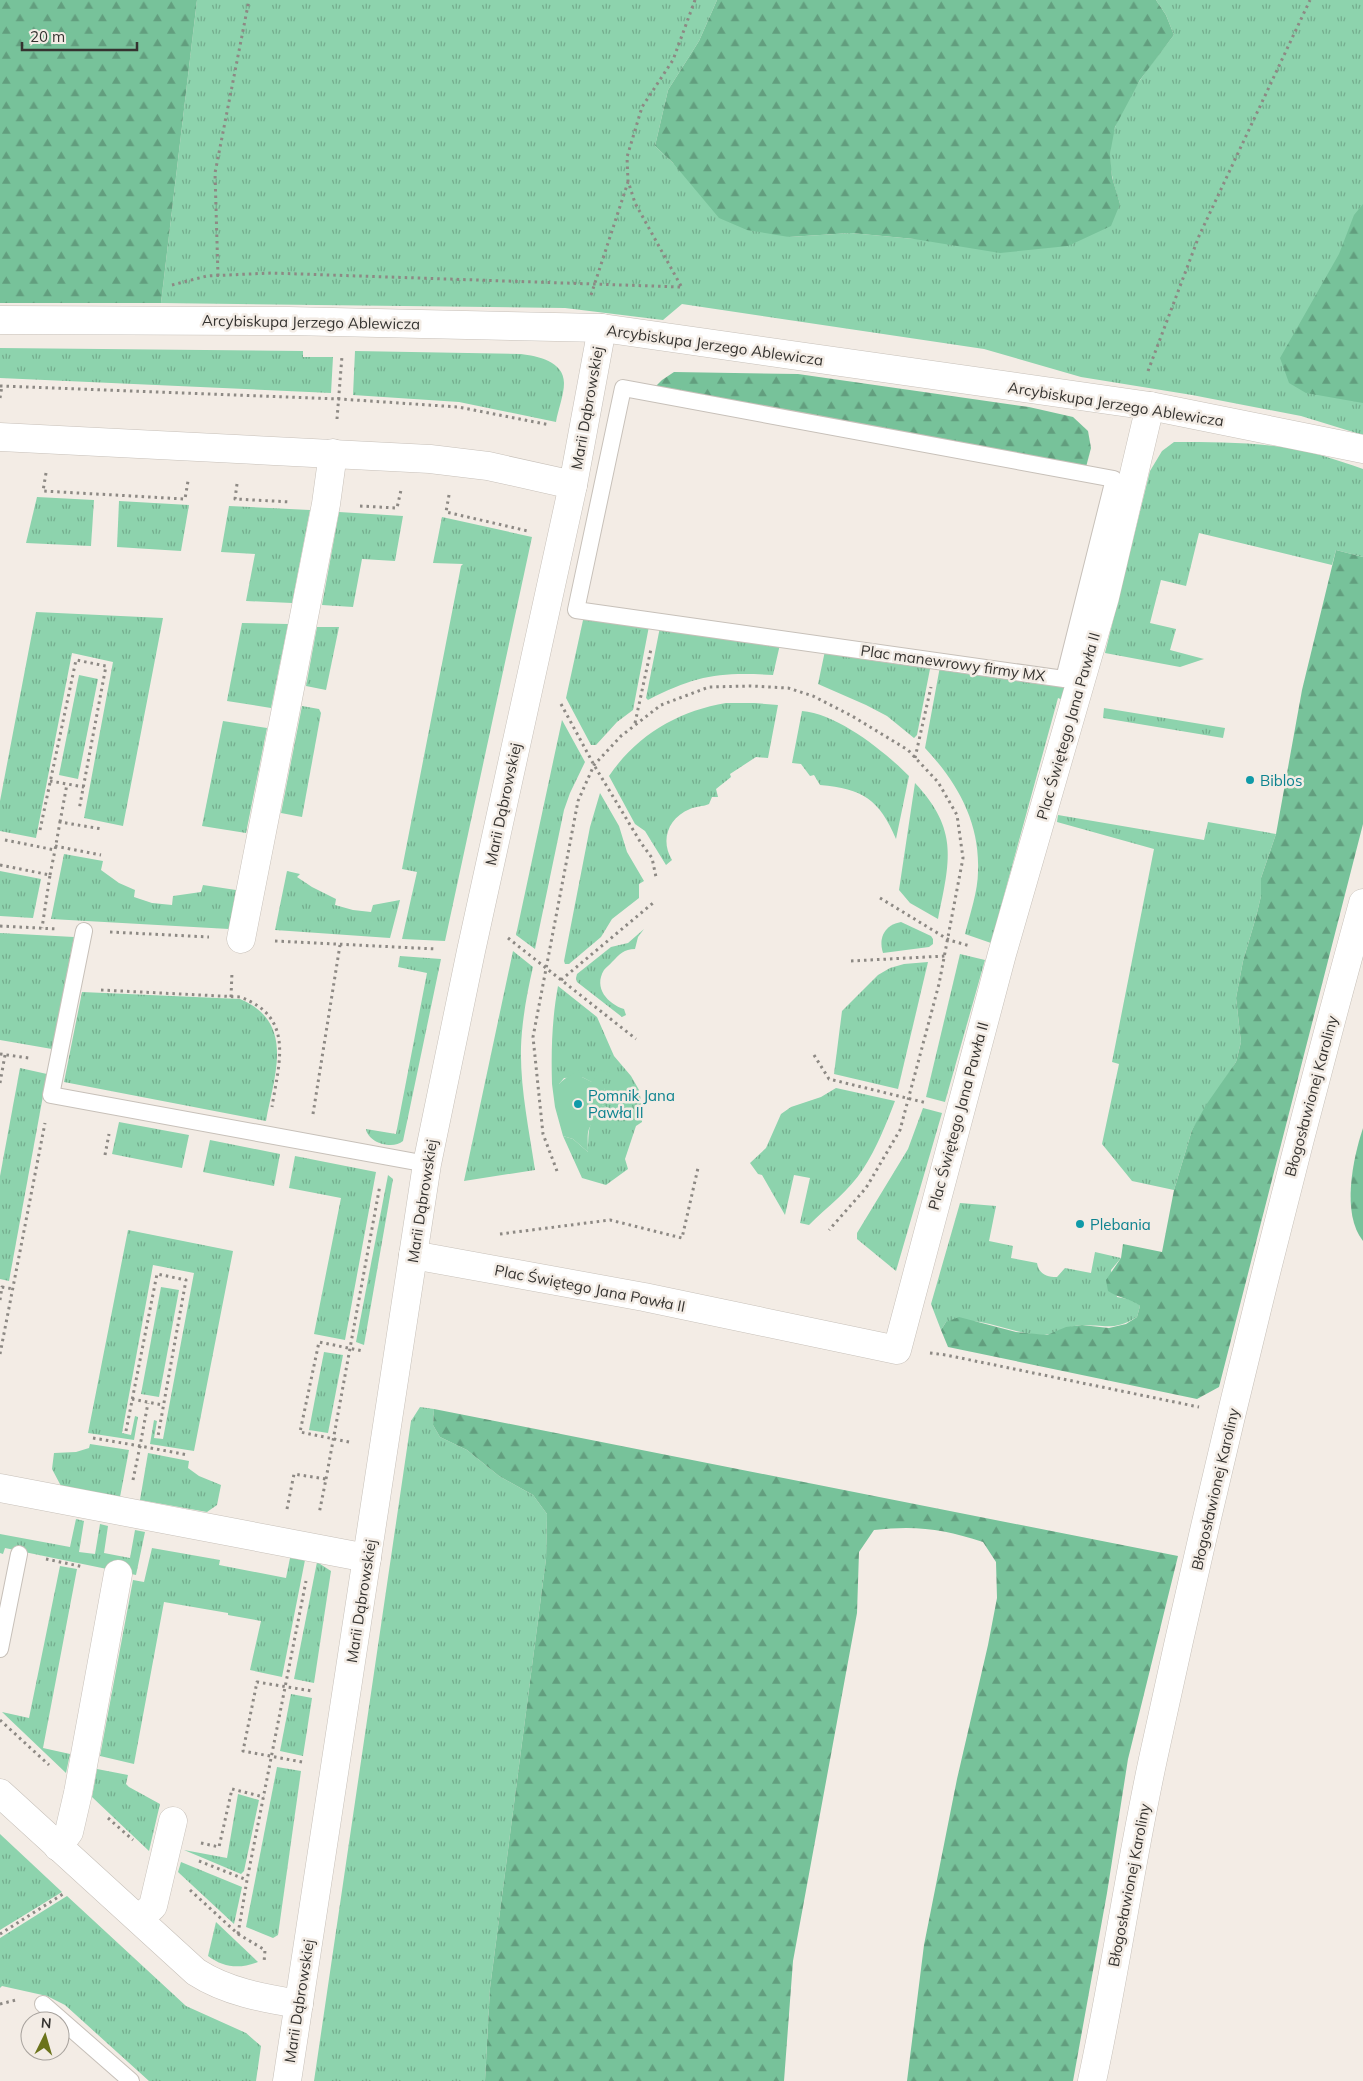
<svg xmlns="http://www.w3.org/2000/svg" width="1363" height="2081" viewBox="0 0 1363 2081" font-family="Mulish,sans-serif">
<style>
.grass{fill:url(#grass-tufts)}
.forest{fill:url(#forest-firs)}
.garden{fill:#8dd3ad}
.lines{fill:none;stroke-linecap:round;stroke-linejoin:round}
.lane-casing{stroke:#c7c0b9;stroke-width:18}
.street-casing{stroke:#c7c0b9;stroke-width:29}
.path{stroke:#8d8984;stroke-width:3;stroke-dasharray:2.5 4;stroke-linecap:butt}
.lane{stroke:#fff;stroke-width:16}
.street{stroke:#fff;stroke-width:28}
.culture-dot{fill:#0f9aa8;stroke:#f3ece5;stroke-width:2}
.labels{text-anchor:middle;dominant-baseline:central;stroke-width:5;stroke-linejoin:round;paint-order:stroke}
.street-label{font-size:15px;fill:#353330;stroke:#f3ece5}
.culture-label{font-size:15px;fill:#0d838f;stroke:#f3ece5;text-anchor:start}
</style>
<defs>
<pattern id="grass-tufts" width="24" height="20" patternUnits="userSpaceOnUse" patternTransform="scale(1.25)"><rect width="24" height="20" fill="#8dd3ad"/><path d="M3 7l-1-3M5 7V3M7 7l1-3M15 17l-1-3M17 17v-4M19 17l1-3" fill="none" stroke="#74ac8d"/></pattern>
<pattern id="forest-firs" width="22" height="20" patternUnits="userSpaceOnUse" patternTransform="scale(1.25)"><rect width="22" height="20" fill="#77c29a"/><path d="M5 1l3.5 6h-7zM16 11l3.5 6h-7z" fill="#629e7e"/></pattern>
</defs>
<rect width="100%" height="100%" fill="#f3ece5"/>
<g class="grass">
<path d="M197,0H717L699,41L668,90L655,146L673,163L789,237L851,233L914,239L1120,204C1115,188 1110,173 1110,156C1109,115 1150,66 1174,35L1166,15L1156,0H1363V435L1301,416L1192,395L1081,377L984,349L682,304L663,320L565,308L161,303Z"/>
<path d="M0,348L303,351V357H333L331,393L0,378Z"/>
<path d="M355,351L521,354C537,356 564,361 564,383C564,395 558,410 556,422L459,402L353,395Z"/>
<path d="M1174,442C1210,442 1246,442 1282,447C1309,450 1337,460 1363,469V557L1336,550L1332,565L1199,533L1186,586L1161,580L1150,623L1176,629L1170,650L1204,659L1180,667L1105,653L1150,471L1162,451Z"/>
<path d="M1114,479L1063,700L1058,698L991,943L965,934C970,914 978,891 978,871C980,822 957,782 925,748L941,661L1064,678Z"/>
<path d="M37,497L94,500L91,546L26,543Z"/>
<path d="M119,501L189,505L181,551L117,547Z"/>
<path d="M229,506L310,510L292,603L246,601L255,554L221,552Z"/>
<path d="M339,512L403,516L395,561L362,559L353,607L322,605Z"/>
<path d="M442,517L532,537L445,941L402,939L417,872L402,869L461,566L463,564L433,563Z"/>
<path d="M585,611L650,621L633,710L617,722L596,745H591L566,698Z"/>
<path d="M36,612L163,618L123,826L84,818L113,662L72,653L36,838L0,831V801Z"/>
<path d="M661,622L781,640L773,675C719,672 697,675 648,700L646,698Z"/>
<path d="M242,623L288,624L271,708L227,701Z"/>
<path d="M317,627H339L326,690L306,686Z"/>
<path d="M826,646L932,659L917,735L914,738L887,716L866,705L818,684Z"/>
<path d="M79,675L98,679L78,779L59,775Z"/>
<path d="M726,703H754L778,705L768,758L756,757L730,774L731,777L716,789L718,797H712L709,804C702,807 696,806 690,809C668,818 660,840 672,860L666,865L645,831L635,824L609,776C637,735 678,711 726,703Z"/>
<path d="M302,706L319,709L321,713L302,817L281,813Z"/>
<path d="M1104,708L1225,728L1223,738L1103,718Z"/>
<path d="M802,711C838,714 884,751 909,776L896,839C879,799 863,789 820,785L814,775L810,776L801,764L792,763Z"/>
<path d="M562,720L585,762L570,793L564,810L535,949L516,935Z"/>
<path d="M223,721L267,728L246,833L202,826Z"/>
<path d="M915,783C959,830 950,861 938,919L910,903L899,890Z"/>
<path d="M600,793L619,826L627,852L644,881L639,884V898L612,919L601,937L569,964H565L564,961L590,827Z"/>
<path d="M1058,815L1204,840L1208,822L1276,834L1261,878V896L1256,917L1243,961L1236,998L1241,1042L1236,1062L1192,1130L1174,1190L1132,1181L1102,1144L1119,1064L1112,1062L1154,849L1057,822Z"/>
<path d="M64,854L103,861L101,870L119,883L135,890L134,897L152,903L172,905L173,896L201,892L203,885L236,890L229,929L51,919Z"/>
<path d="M0,871L41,879L33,918L0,916Z"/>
<path d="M287,871L300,874L297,877L312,887L336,899L335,905L353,910L371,912L373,905L400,900L390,938L275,930Z"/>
<path d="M901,922L931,936L933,939V944L929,947L883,953C878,937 885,925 901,922Z"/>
<path d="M644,929L638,937L635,949C624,949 620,954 612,962C610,965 606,967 604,970C593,988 608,1004 624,1009L626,1015L622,1017L577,982L576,978L577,974L611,947L628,943Z"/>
<path d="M0,933L74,937L52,1049L0,1040Z"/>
<path d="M513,951L533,967C527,993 522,1020 521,1047C520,1088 529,1129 535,1170L464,1181Z"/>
<path d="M960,954L985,960L945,1102L926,1097Z"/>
<path d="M400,956L441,959L403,1141C393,1150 368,1143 366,1129L396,1134L427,973L398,967Z"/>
<path d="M928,962L898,1089L834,1074L842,1011L878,975L890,968L904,964Z"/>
<path d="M558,986L597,1017L614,1056L631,1076L639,1090L642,1106V1122L636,1126L625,1159L628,1169L606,1185L582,1178L563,1136L573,1139L588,1152C589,1119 587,1119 622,1114L602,1105L605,1089L582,1077L564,1078L559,1084H552C551,1050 552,1019 558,986Z"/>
<path d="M82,992L240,999C296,1022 274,1076 266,1121L64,1082Z"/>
<path d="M20,1068L47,1074L9,1281L0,1279V1176Z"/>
<path d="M836,1088L895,1101C886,1124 877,1148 863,1169C850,1190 827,1207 809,1225L800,1223L810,1178L794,1175L785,1215L762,1175L758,1174L750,1163L766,1148L781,1114L791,1107L821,1097Z"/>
<path d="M923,1108L942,1113L896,1271L857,1239V1233L908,1149Z"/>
<path d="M119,1122L189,1135L182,1168L112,1154Z"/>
<path d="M210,1140L280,1154L274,1186L203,1172Z"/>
<path d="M295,1156L376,1172L345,1340L314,1334L341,1198L289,1188Z"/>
<path d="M388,1175L393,1179L364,1345L356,1342Z"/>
<path d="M960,1203L996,1206L989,1241L1013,1246L1011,1258L1037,1263C1039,1274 1046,1277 1057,1277L1065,1268L1091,1273L1095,1252L1121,1258L1111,1270L1117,1297L1133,1300L1140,1306L1137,1317C1114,1331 1106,1325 1081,1325C1067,1326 1054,1335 1044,1335C1022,1335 1002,1326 980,1322C969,1321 957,1322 946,1322L941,1330L931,1304Z"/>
<path d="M128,1230L233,1251L194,1451L150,1444L154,1420L157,1421L154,1438L163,1439L194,1273L153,1265L122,1433L131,1435L135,1416L138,1417L134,1440L88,1433Z"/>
<path d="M161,1287L179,1290L159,1397L141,1394Z"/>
<path d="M324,1352L343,1355L328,1433L309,1430Z"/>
<path d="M420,1407L434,1409L433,1425L440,1437L467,1450L499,1476L533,1495L547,1514L546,1559L490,1988L485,2081H314L411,1421Z"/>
<path d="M90,1444L129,1450L120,1497L61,1486L52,1469L54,1453L76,1452L89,1448Z"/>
<path d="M148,1453L189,1461L188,1468L199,1476L221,1485L217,1505L207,1512L140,1500Z"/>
<path d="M76,1519L84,1521L79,1552L95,1554L100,1524L108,1526L104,1553L130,1558L135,1530L145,1532L136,1575L5,1548L3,1554L0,1553V1534L70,1547Z"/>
<path d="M152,1548L220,1560L219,1565L286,1578L290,1558L305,1560L282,1677L250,1670L261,1621L228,1615V1613L164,1602L134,1764L100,1756L133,1580L144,1582Z"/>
<path d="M317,1562L331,1571L314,1683L294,1679Z"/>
<path d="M60,1566L77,1569L43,1748L70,1754L66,1773L2,1712L29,1718Z"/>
<path d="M291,1694L312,1698L303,1756L280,1751Z"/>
<path d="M277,1767L301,1771L278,1935L273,1938L246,1927Z"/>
<path d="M97,1769L128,1775L126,1784L129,1787L160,1804L149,1851L92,1797Z"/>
<path d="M238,1794L259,1800L244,1871L241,1874L184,1850L227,1858Z"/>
<path d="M0,1834L62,1892L0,1930Z"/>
<path d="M181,1862L242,1887L234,1924L178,1872Z"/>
<path d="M67,1896L186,2006L246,2033L261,2046L256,2081H149L65,2005L47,1996L2,1986L0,1988V1938Z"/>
<path d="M216,1922L258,1962C240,1969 224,1968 208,1956Z"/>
</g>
<g class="forest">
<path d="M0,0H197L161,303H0Z"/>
<path d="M717,0H1156L1166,15L1174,35L1140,80L1115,127L1110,154L1112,177L1120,204L1111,226L1068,246L1000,253L914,239L851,233L789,237L747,230L719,218L673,163L655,146L668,90L699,41Z"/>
<path d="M1363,204V403L1306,393L1289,383L1280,358L1339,254L1354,215Z"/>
<path d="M674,372L798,374L1029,407L1073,417L1088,431L1091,448L1086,467L655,387L662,380Z"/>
<path d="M1336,550L1363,557V824L1219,1387L1197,1399L948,1347L941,1330L946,1322L959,1317L1016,1332L1047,1335L1066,1327L1082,1325L1109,1328L1126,1324L1137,1317L1140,1306C1130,1298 1118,1298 1108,1291L1106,1280L1121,1258L1123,1244L1162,1252L1174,1190L1192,1130L1206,1105L1236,1062L1241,1042L1236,998L1243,961L1256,917L1261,896V878L1276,834L1302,690Z"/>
<path d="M1363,1128V1241C1341,1214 1353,1158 1363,1128Z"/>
<path d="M434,1409L1178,1556L1128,1759L1107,1893L1073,2081H907L924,1945L957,1779L988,1645L997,1598L996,1562L983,1542C944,1529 916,1525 874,1530L859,1552L857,1613L793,1961L784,2081H485L490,1988L546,1559L547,1514L533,1495L499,1476L467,1450L440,1437L433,1425Z"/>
</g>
<path class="garden" d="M578,1070L582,1077L592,1082L600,1070L611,1073L602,1082L605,1089L602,1105L622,1114L615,1120L605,1116C584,1125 588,1132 588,1152L573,1139L563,1136L555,1107L552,1084H559C564,1078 571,1076 578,1070Z"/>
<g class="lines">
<g class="lane-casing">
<g id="lane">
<path d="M623,388L1114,479L1064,679L576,610Z"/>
<path d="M84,931L51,1095L427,1164"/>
<path d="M0,1649L19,1554"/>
<path d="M43,2004L131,2081"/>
</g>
</g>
<g class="street-casing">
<g id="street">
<path d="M0,320L289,321L602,328L1150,406L1363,449"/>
<path d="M0,437L430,459L488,466L573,485"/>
<path d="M241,939L326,504L333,453"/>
<path d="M413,1255L644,1297L897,1350L1002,954L1105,597L1150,406"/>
<path d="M0,1488L367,1558"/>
<path d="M0,1793L196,1972C227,1992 263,1998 299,2004"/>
<path d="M58,1847L69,1832L78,1793L118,1574"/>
<path d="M139,1919L153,1906L173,1821"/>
<path d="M287,2081L427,1164L471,951L573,485L602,328"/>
<path d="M1092,2081C1115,1974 1130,1866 1153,1759C1215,1472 1285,1186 1363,903"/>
</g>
</g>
<g class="path">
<path d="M218,276L215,173L249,0"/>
<path d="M172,285L207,276L271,273L681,287"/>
<path d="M681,286L635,203L628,181L627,157L642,107L673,60L695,0"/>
<path d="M591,295L628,182"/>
<path d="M1148,371L1199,236L1310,0"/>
<path d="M0,386L340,399L458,407L550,425"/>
<path d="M0,398L2,386"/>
<path d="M337,419L342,356"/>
<path d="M46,473L43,491L185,499L188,481"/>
<path d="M237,484L235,499L291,502"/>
<path d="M449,495L446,512L528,531"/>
<path d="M360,506L397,508L401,490"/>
<path d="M561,704L594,765L641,843L652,858L656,877"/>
<path d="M635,723L651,649"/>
<path d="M915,758L931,687"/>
<path d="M50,781L84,787"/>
<path d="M60,822L67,784"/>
<path d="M40,830L76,660L106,666L79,810"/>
<path d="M5,840L55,850L60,822L102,829"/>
<path d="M55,846L101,855"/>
<path d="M0,865L50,875L42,928"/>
<path d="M50,875L55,850"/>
<path d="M880,898L949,940L970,946"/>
<path d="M0,926L57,929"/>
<path d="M110,932L209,937"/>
<path d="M508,938L636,1039"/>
<path d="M275,941L436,949"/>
<path d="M851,961L945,956"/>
<path d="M561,980L653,903"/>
<path d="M101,990L240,997C295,1017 279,1062 272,1107"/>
<path d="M231,997L232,972"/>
<path d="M0,1054L29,1058"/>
<path d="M814,1055L829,1079L927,1103"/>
<path d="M0,1083L5,1055"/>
<path d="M313,1114L340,945"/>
<path d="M105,1155L109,1134"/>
<path d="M557,1171L543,1134L533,1037L578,801L594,765L621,736L661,705L709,687L751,686L788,688L813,696L852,716L908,750L938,782L957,815L963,858L939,984L900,1130L866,1188L829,1230"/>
<path d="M500,1234L610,1220L682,1238L698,1168"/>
<path d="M0,1300L2,1287L13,1289"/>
<path d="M930,1353L946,1355L1199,1407"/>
<path d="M0,1354L45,1123"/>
<path d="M132,1399L163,1405"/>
<path d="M126,1431L157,1274L186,1280L158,1436"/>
<path d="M93,1438L140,1446L148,1403"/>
<path d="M349,1442L300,1432L319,1342L363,1351"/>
<path d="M326,1479L380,1185"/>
<path d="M133,1480L140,1446L188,1455"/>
<path d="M287,1509L294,1474L326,1479L319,1514"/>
<path d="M46,1559L84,1567"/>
<path d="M0,1720L49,1765"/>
<path d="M302,1762L243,1751L257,1682L312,1691"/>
<path d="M108,1818L133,1840"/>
<path d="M201,1843L219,1847L232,1789L264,1797"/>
<path d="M199,1861L247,1880"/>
<path d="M190,1890L238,1934L265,1950L264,1963"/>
<path d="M0,1934L63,1894"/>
<path d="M238,1934L247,1880L306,1581"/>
<path d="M0,2004L16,2000"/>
</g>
<use href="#lane" class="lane"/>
<use href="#street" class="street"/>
</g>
<g class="culture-dot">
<circle cx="1250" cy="780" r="5"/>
<circle cx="578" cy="1104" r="5"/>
<circle cx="1080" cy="1224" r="5"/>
</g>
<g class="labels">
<g class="street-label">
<text transform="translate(311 322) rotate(1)">Arcybiskupa Jerzego Ablewicza</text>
<text transform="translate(715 345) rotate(8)">Arcybiskupa Jerzego Ablewicza</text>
<text transform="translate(1116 404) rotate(9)">Arcybiskupa Jerzego Ablewicza</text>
<text transform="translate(587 408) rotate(-80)">Marii Dąbrowskiej</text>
<text transform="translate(953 663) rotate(8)">Plac manewrowy firmy MX</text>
<text transform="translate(1068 726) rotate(-74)">Plac Świętego Jana Pawła II</text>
<text transform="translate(503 804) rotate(-78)">Marii Dąbrowskiej</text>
<text transform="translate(1311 1096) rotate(-75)">Błogosławionej Karoliny</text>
<text transform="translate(958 1116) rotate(-75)">Plac Świętego Jana Pawła II</text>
<text transform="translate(422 1201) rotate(-81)">Marii Dąbrowskiej</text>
<text transform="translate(590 1288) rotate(11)">Plac Świętego Jana Pawła II</text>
<text transform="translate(1215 1489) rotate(-77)">Błogosławionej Karoliny</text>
<text transform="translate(361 1601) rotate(-81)">Marii Dąbrowskiej</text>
<text transform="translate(1129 1885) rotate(-79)">Błogosławionej Karoliny</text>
<text transform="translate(299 2001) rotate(-81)">Marii Dąbrowskiej</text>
</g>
<g class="culture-label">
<text x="1260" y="780">Biblos</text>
<text x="588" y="1095">Pomnik Jana<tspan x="588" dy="17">Pawła II</tspan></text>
<text x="1090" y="1224">Plebania</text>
</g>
</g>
<g transform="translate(45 2036) rotate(5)"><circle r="24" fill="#f3ece5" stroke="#a7a29d"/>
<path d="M0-4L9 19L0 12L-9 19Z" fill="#6b731b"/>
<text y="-8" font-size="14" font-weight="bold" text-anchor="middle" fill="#353330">N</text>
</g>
<path d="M22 42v8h115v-8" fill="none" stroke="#353330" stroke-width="2.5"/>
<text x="30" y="42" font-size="15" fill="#353330" stroke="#f3ece5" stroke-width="4" paint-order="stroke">20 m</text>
</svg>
